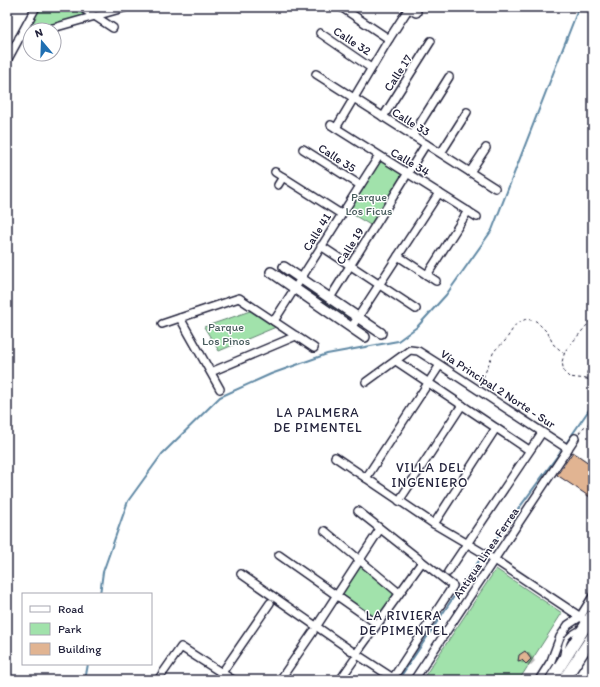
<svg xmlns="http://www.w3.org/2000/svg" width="600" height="687" viewBox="0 0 600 687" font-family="Itim,sans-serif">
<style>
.green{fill:#a1e2ab;stroke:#628273}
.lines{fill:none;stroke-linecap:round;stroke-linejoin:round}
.stream{stroke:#6089a5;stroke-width:2}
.building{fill:#e1b492;stroke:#22223b;filter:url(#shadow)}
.service-casing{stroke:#22223b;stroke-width:6}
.minor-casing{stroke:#22223b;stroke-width:10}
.tertiary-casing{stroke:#22223b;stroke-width:12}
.primary-casing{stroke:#22223b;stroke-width:14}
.path{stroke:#22223b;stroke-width:1;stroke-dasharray:3 3;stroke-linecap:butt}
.service{stroke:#fff;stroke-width:3.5}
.minor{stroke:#fff;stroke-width:7}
.tertiary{stroke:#fff;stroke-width:9}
.primary{stroke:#fff;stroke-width:11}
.labels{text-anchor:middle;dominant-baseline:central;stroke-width:3;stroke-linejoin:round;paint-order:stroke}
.street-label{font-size:12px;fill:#22223b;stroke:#fff}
.park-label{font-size:12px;fill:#485c5d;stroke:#fff}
.neighbourhood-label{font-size:13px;letter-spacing:1px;fill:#22223b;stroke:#fff}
</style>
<defs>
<filter id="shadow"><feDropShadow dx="3.5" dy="2" stdDeviation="0" flood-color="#0004"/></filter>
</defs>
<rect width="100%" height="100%" fill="#fff"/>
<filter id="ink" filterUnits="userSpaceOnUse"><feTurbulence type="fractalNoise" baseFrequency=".025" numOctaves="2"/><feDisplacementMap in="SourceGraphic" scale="8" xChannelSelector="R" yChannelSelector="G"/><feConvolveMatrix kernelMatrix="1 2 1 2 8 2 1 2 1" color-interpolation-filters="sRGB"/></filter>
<g filter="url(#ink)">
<g class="green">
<path d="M40,7H75L84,15V16C69,20 45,30 30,30L28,32L27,29Z"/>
<path d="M380,160L404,175L372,226L347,211Z"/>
<path d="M306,288L348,316L347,319L305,289Z"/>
<path d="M253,310L276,327L219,351L204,327Z"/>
<path d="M361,564L396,593L377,621L340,595Z"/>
<path d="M496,569L562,613L519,680H422Z"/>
</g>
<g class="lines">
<g class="stream">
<path d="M567,442L593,404"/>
<path d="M488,550L561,451"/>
<path d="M100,594L103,572L128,501L162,454L220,397L271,374L327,354L398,341L417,327L446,295L492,230L579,7"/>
<path d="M401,676L463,583L481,558"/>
<path d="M85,680L88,664"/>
</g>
</g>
<g class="building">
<path d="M573,452L593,466V499L557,475Z"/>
<path d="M525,651L531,659L526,664L522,660L518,661L519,655Z"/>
</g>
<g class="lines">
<g class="service-casing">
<path id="service" d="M562,656C564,641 565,636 579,629"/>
</g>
<g class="minor-casing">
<g id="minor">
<path d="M81,7L113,28"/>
<path d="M341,7L389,39"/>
<path d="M46,30L127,7"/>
<path d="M320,33L371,68"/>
<path d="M19,38L30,34"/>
<path d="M9,57L36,7"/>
<path d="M316,74L495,188"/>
<path d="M383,117L431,41"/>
<path d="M331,125L477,217"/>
<path d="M336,128L389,39L409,8"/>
<path d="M412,136L449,77"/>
<path d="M303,149L360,185"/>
<path d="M441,153L467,112"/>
<path d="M275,172L341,214"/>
<path d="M470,172L486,148"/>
<path d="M278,185L283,177"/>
<path d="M321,246L416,309"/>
<path d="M398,256L436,281"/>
<path d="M427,275L468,211"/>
<path d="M330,298L426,144"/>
<path d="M180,318L220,389"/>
<path d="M274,321L379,156"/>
<path d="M162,324L239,298L314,348"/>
<path d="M351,328L439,193"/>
<path d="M396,361L529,450"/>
<path d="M211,372L296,336"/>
<path d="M366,382L410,350L418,351L437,363L568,449"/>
<path d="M335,457L434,524L495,560L588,622L589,627L593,629"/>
<path d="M366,478L438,368"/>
<path d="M399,501L462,405"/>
<path d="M358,511L453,586L393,678"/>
<path d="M434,524L496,428"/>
<path d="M325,531L399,593"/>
<path d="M279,555L377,624"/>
<path d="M448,572L541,434"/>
<path d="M241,574L356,654L396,680"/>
<path d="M316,627L380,529"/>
<path d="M356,654L422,562"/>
<path d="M61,680H76"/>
<path d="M158,680L181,647L233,680"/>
<path d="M217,680L270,603"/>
<path d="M280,680L313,632"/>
<path d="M340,680L354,660"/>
<path d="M414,680L575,438"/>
<path d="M539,680L551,661L560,637L568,625L580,617L593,596"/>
</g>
</g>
<g class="tertiary-casing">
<g id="tertiary">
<path d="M408,7L416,12"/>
<path d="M284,267L381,333"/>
<path d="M271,272L365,337"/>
</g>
</g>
<g class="primary-casing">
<g id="primary">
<path d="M551,680L593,614"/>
<path d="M564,680L593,636"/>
</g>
</g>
<g class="path">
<path d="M593,361L587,371V379L593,383"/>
<path d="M587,379L569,377L564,372L562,362L565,351L593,318"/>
<path d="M481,383L494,351L505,341L516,324L526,319L536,321L548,333L553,344L565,354"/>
<path d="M579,433L583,428L593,420"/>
</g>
<use href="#service" class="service"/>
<use href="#minor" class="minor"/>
<use href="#tertiary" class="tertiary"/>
<use href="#primary" class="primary"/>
</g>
</g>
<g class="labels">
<g class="street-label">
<text transform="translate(352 41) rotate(33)">Calle 32</text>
<text transform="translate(398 73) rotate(-57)">Calle 17</text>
<text transform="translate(411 122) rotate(32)">Calle 33</text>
<text transform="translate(337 158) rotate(33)">Calle 35</text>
<text transform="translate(410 162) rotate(31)">Calle 34</text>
<text transform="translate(317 232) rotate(-58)">Calle 41</text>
<text transform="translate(350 246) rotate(-58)">Calle 19</text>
<text transform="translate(498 389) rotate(33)">Vía Principal 2 Norte - Sur</text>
<text transform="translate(486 553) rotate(-56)">Antigua Linea Ferrea</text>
</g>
<g class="park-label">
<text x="369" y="197">Parque<tspan x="369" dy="14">Los Ficus</tspan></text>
<text x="226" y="327">Parque<tspan x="226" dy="14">Los Pinos</tspan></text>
</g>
<g class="neighbourhood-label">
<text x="318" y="412">LA PALMERA<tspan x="318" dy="15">DE PIMENTEL</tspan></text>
<text x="430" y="467">VILLA DEL<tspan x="430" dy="15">INGENIERO</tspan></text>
<text x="404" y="615">LA RIVIERA<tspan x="404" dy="15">DE PIMENTEL</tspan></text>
</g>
</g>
<rect width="600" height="687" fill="none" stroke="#fff" stroke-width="24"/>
<rect x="12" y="12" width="576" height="663" fill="none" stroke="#22223b" stroke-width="1.5" filter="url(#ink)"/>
<rect x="22" y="593" width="130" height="72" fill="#ffffff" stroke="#a7a7b1"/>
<rect x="30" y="606" width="20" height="6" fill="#ffffff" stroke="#a7a7b1"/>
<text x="58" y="613" font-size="12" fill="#22223b">Road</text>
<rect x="30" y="623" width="20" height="12" fill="#a1e2ab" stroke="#a7a7b1"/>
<text x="58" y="633" font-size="12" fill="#22223b">Park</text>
<rect x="30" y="643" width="20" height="12" fill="#e1b492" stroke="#a7a7b1"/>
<text x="58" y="653" font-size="12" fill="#22223b">Building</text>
<g transform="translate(42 42) rotate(341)"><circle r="19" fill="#ffffff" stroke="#a7a7b1"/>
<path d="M0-3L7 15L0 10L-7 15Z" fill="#1f6fb2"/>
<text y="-6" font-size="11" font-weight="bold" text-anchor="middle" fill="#22223b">N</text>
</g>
</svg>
